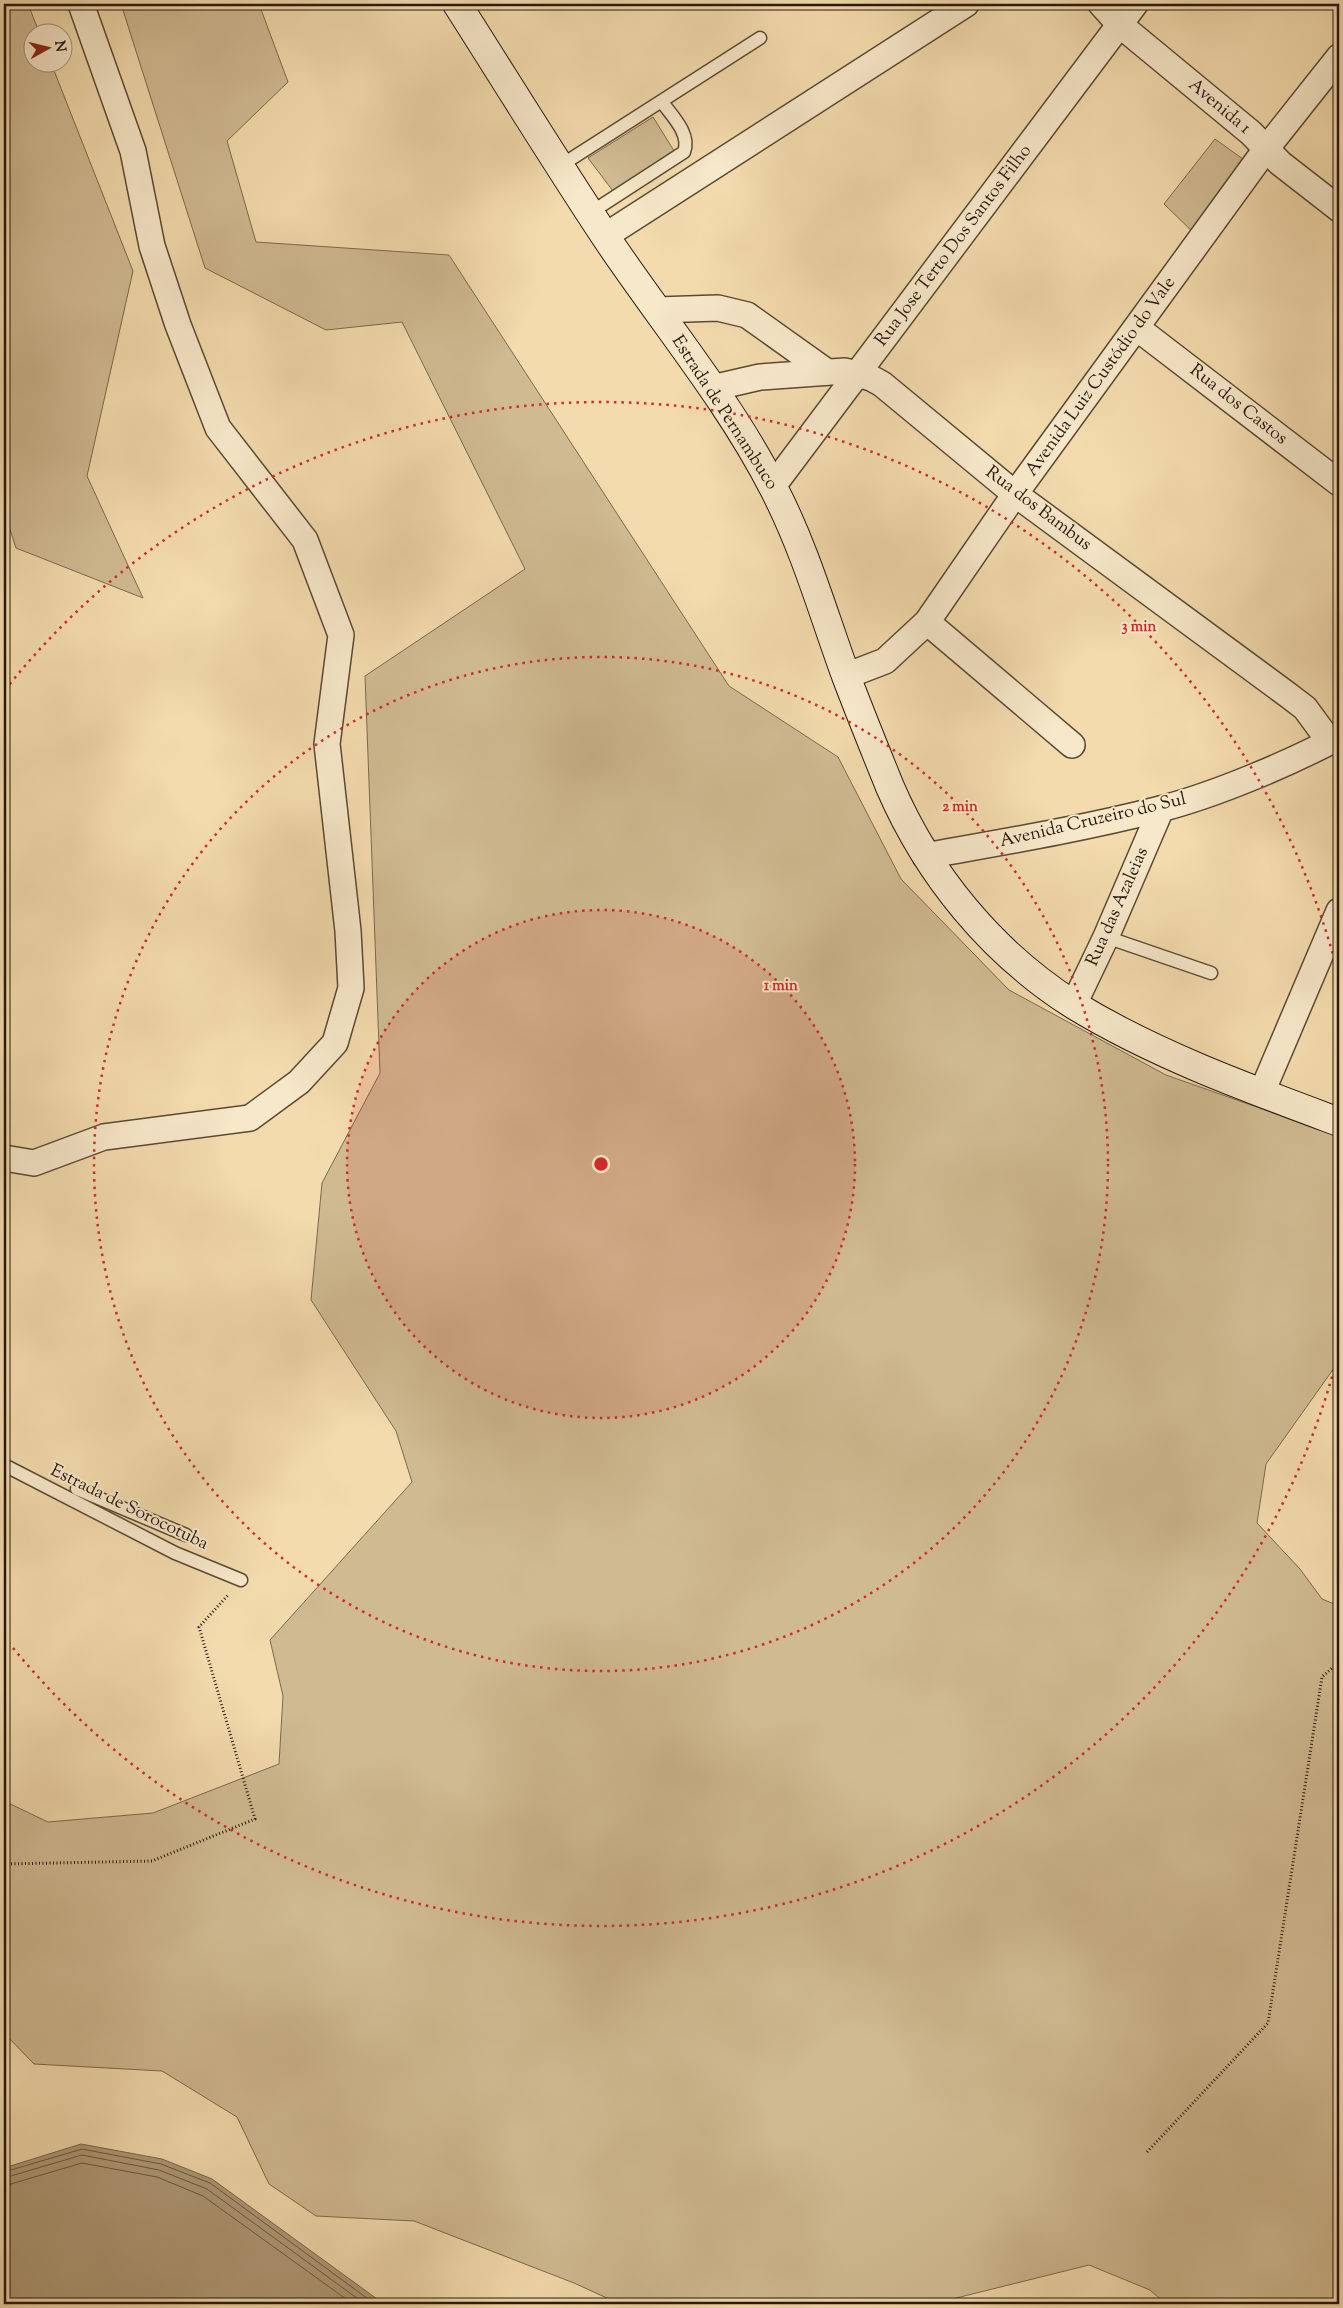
<svg xmlns="http://www.w3.org/2000/svg" width="1343" height="2308" viewBox="0 0 1343 2308" font-family="'Sorts Mill Goudy',serif">
<style>
.green{fill:#d0ba92;stroke:#7c694f}
.water{fill:#ae9976;stroke:#78654c}
.lines{fill:none;stroke-linecap:round;stroke-linejoin:round}
.shore{stroke:#6b5841;stroke-width:1}
.service-casing{stroke:#5b4934;stroke-width:15}
.minor-casing{stroke:#5b4934;stroke-width:28}
.secondary-casing{stroke:#28180c;stroke-width:30}
.path{stroke:#28180c;stroke-width:3;stroke-dasharray:1 2.5;stroke-linecap:butt}
.service{stroke:#f7e8ca;stroke-width:12}
.minor{stroke:#f7e8ca;stroke-width:25}
.secondary{stroke:#f7e8ca;stroke-width:28}
.ring{fill:none;stroke:#d62828;stroke-width:2.5;stroke-dasharray:2.5 5}
.labels{text-anchor:middle;dominant-baseline:central;stroke-width:4;stroke-linejoin:round;paint-order:stroke}
.street-label{font-size:18px;fill:#28180c;stroke:#f7e8ca}
.centre{fill:#d62828;stroke:#f7e8ca;stroke-width:2.5}
.ring-label{font-size:15px;text-anchor:middle;font-weight:bold;fill:#d62828;stroke:#f7e8ca;stroke-width:4;stroke-linejoin:round;paint-order:stroke}
</style>
<rect width="100%" height="100%" fill="#f3dbad"/>
<filter id="stains"><feTurbulence type="fractalNoise" baseFrequency=".004" numOctaves="4"/><feColorMatrix values="0 0 0 0 .2 0 0 0 0 .09 0 0 0 0 .02 0 0 0 .5 -.17"/></filter>
<radialGradient id="worn" r=".72"><stop offset=".6" stop-color="#630" stop-opacity="0"/><stop offset="1" stop-color="#630" stop-opacity=".3"/></radialGradient>
<g class="green">
<path d="M4,4H28L39,32H32V62L51,63L133,271L87,476L143,598L16,548L4,511Z"/>
<path d="M121,4H259L288,82L227,141L256,242L449,255L729,686L838,757L901,879L1009,990L1166,1075L1339,1136V1361L1266,1464L1257,1523L1300,1569L1322,1599L1339,1606V2300L1318,2304H1166L1150,2290L1089,2265L932,2304H620L574,2283L414,2221L316,2216L269,2184L237,2117L162,2071L34,2064L4,2033V1801L48,1822L153,1813L279,1764L283,1696L270,1640L412,1482L396,1431L311,1300L322,1183L380,1073L365,676L525,569L402,322L326,330L205,268Z"/>
<path d="M653,117L676,154L616,195L588,158Z"/>
<path d="M1215,139L1254,167L1200,239L1164,204Z"/>
</g>
<path class="water" d="M81,2144L162,2159L212,2179L384,2304H4V2168Z"/>
<g class="lines">
<g class="shore">
<path d="M4,2172L82,2149L161,2164L210,2183L375,2304"/>
<path d="M4,2178L82,2155L159,2170L207,2189L365,2304"/>
<path d="M4,2186L82,2163L157,2177L203,2196L353,2304"/>
</g>
<g class="service-casing">
<g id="service">
<path d="M560,166L760,38"/>
<path d="M590,213L684,152C691,134 672,116 662,102"/>
<path d="M1106,937L1211,973"/>
<path d="M4,1465L175,1553L241,1580"/>
<path d="M77,1489L186,1535"/>
</g>
</g>
<g class="minor-casing">
<g id="minor">
<path d="M1101,4L1119,24L1251,133L1280,163L1339,209"/>
<path d="M605,236L966,4"/>
<path d="M657,310L718,308L747,315L827,372"/>
<path d="M1137,328L1339,483"/>
<path d="M712,388L760,377L845,371L871,378L882,384L1015,494L1288,695L1305,708L1330,742"/>
<path d="M773,486L1135,4"/>
<path d="M927,622L1072,745"/>
<path d="M846,676L885,661L927,622L1015,494L1266,149L1339,57"/>
<path d="M925,856C1003,842 1082,829 1160,809C1215,795 1288,764 1339,737"/>
<path d="M1074,1004L1106,937L1161,809"/>
<path d="M1262,1092L1339,911"/>
<path d="M4,1158L34,1163L104,1137L250,1118L299,1082L335,1043L351,988L348,931L327,744L341,635L305,540L218,428L178,325L152,246L133,151L81,4"/>
</g>
</g>
<g class="secondary-casing">
<path id="secondary" d="M457,4C506,81 554,159 605,236C661,320 728,399 774,489C805,549 823,613 846,676C860,713 875,750 890,787C928,875 992,953 1074,1005C1156,1055 1250,1089 1339,1122"/>
</g>
<g class="path">
<path d="M4,1864L152,1861L255,1819L199,1627L229,1594"/>
<path d="M1147,2152L1268,2023L1322,1677L1339,1662"/>
</g>
<use href="#service" class="service"/>
<use href="#minor" class="minor"/>
<use href="#secondary" class="secondary"/>
</g>
<circle cx="601" cy="1164" r="254" fill="#d62828" fill-opacity=".12"/>
<g class="ring">
<circle cx="601" cy="1164" r="254"/>
<circle cx="601" cy="1164" r="507"/>
<path d="M1338 1355A761 761 0 0 1 5 1638M5 690A761 761 0 0 1 1338 973"/>
</g>
<g class="labels">
<g class="street-label">
<text transform="translate(1219 107) rotate(40)">Avenida 1</text>
<text transform="translate(954 246) rotate(-53)">Rua Jose Terto Dos Santos Filho</text>
<text transform="translate(1101 377) rotate(-54)">Avenida Luiz Custódio do Vale</text>
<text transform="translate(1238 405) rotate(38)">Rua dos Castos</text>
<text transform="translate(724 413) rotate(57)">Estrada de Pernambuco</text>
<text transform="translate(1038 509) rotate(37)">Rua dos Bambus</text>
<text transform="translate(1093 821) rotate(-13)">Avenida Cruzeiro do Sul</text>
<text transform="translate(1118 907) rotate(-66)">Rua das Azaleias</text>
<text transform="translate(129 1508) rotate(26)">Estrada de Sorocotuba</text>
</g>
</g>
<circle cx="601" cy="1164" r="8" class="centre"/>
<g class="ring-label">
<text x="1139" y="631">3 min</text>
<text x="960" y="811">2 min</text>
<text x="781" y="990">1 min</text>
</g>
<rect width="1343" height="2308" fill="none" stroke="#f3dbad" stroke-width="20"/>
<rect x="5" y="5" width="1333" height="2298" fill="none" stroke="#28180c" stroke-width="2.5"/>
<rect x="10" y="10" width="1323" height="2288" fill="none" stroke="#28180c"/>
<g transform="translate(48 48) rotate(82)"><circle r="24" fill="#f7e8ca" stroke="#a4957e"/>
<path d="M0-4L9 19L0 12L-9 19Z" fill="#8f2418"/>
<text y="-8" font-size="14" font-weight="bold" text-anchor="middle" fill="#28180c">N</text>
</g>
<rect width="100%" height="100%" filter="url(#stains)"/>
<rect width="100%" height="100%" fill="url(#worn)"/>
</svg>
